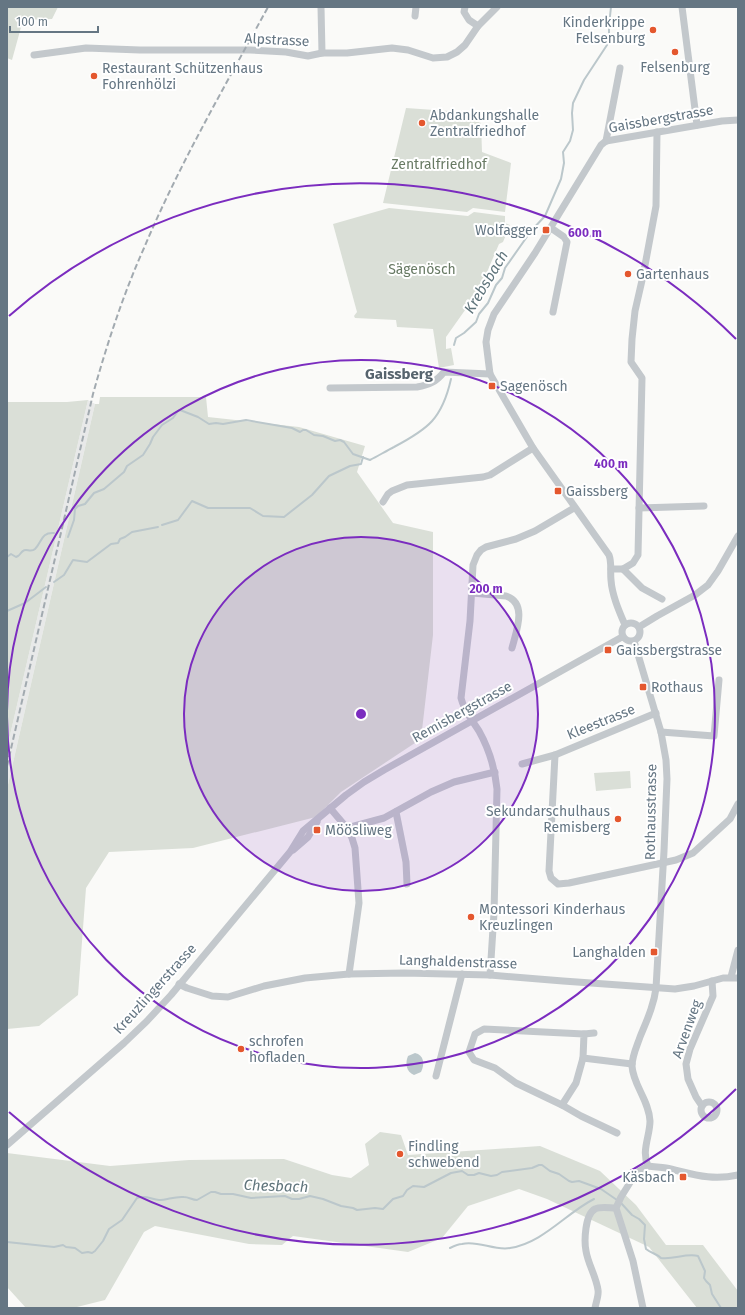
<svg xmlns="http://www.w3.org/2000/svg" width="745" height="1315" viewBox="0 0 745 1315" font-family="'Fira Sans',sans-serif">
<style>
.built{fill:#e8e9e9}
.green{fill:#dadfd7}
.water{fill:#bbc7cb}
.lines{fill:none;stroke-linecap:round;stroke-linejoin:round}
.stream{stroke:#bbc7cb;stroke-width:2}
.minor{stroke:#c3c8cc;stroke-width:7}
.rail{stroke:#a2aab0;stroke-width:2;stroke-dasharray:6 3;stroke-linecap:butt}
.ring{fill:none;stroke:#7b2cbf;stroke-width:2}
.poi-dot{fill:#e4572e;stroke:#fff;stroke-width:1.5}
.labels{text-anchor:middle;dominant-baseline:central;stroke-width:4;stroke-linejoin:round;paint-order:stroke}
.poi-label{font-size:14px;fill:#657683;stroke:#fff;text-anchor:start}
.street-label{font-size:14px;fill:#657683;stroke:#fff}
.park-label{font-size:14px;fill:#687a64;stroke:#fff}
.water-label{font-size:15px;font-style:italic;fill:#60757c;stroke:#fff}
.neighbourhood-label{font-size:15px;font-weight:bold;fill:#57646e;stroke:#fff}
.centre{fill:#7b2cbf;stroke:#fff;stroke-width:2}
.ring-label{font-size:12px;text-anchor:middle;font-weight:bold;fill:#7b2cbf;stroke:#fff;stroke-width:4;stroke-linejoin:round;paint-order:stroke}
</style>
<rect width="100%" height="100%" fill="#fafaf8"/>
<path class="built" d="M88,400L95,404L7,789V748Z"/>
<g class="green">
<path d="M7,7H58L52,19L23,20L12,60L7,58Z"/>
<path d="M406,108L449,111L481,123L482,152L511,163L505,212L473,208L467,212L383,203Z"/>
<path d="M389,208L468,216L474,212L505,216V223L510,225L503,242L499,244L484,279L475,296L446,337V349L451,348L454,365L439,368L433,329L397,327L396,320L355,318L354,316L357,312L333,224Z"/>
<path d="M100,397H206L208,417L299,427L365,446L357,472L393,523L433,532V635L421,739L341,792L316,817L193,848L109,852L86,888L78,995L39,1026L7,1029V789L95,404H99Z"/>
<path d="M88,400L7,748V402H67Z"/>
<path d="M630,771L631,788L596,791L594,773Z"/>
<path d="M380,1132L401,1135L408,1155L540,1146L600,1171L636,1205L666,1245H703L738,1291V1308H697L649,1247L547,1199L519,1189L468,1206L442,1238L408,1252L293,1236L282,1245L249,1244L155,1226L144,1232L105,1300L73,1308H26L7,1287V1153L110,1166L189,1160L284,1159L332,1175L351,1178L369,1165L365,1144Z"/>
</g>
<path class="water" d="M415,1053C424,1055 425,1064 421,1072L414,1075C406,1072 405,1063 408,1056Z"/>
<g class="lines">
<g class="stream">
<path d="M454,345L456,338L464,333L476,322L479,314L488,303L496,285L502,278L505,268L531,231L545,216L561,179L564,163L563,152L570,141L573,130L572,113L573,103L584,80L609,42V25L611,7"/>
<path d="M162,525L178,520L192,501L208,508H250L263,516L284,517L312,495L329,476L350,466L361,464L363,457"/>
<path d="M68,537L74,520L75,509L78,506L85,504L94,493L104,489L124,472L127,466L143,455L150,444L153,437L162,425L173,418L178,411L180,410L198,417L209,424L216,423L223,424L246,420L292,428L300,432L303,430H306L314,435L323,436L335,441L340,440L344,442L353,454L370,460C378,456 386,451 394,447C428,429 442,419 451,379"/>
<path d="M7,557L11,554L16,557L18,556C20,555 21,552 23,551C26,548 31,553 35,549C42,542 41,532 54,533"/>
<path d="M54,582L64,575L73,560L87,562L111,544L118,543L120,539L125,537L132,532L158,527"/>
<path d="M7,611L25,603L46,587"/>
<path d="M621,1203L632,1215L639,1219L645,1225L644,1239L646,1249C651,1253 657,1254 661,1258C673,1260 686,1253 698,1256L705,1271L704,1278L706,1281L710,1285L712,1294L721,1308"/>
<path d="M7,1242L54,1247L63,1245L66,1247L75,1248L82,1253L88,1252L92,1253L95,1251L103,1241L109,1229L122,1220L137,1198C145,1195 151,1199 159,1200C167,1200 175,1196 184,1197C189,1197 192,1200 197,1200L211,1192H215L221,1194H233L251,1198L285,1196L292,1199H299L310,1196L323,1199L341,1206L353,1208L357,1210L375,1208L383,1209L393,1199L403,1196L407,1190L413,1186L424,1187L451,1173L462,1171L468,1175H474L479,1173L491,1176L497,1175L502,1172L532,1168L539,1165H542L550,1171L559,1174L569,1181L572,1182L579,1181L601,1189L617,1200"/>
<path d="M450,1248C454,1246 458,1244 462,1244C478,1240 494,1251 510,1248C543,1243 566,1213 594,1199"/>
</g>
<g class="minor">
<path d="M321,7L322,53"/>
<path d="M465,7L464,12L469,20L478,26"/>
<path d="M682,7L697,125"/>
<path d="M415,16L416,7"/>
<path d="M34,55L86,48L140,50H250L286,52L308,56L322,53H347L392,48L408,50L433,58L447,57L457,52L465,45L478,26L497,7"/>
<path d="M606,141L620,68"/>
<path d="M551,228L564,237L567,242L553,312"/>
<path d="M330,388L417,387C429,385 436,382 444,372L490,374"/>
<path d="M383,502L388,494L392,491L407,485L483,477L490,475L533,448"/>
<path d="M639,508L704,506"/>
<path d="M611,569H623L642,588L662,599"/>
<path d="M623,569L633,563L638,555L642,378L631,362L632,339L635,311L643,276L656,206L657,132"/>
<path d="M472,593L506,596C528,603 516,632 512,648"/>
<circle cx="631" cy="632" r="9"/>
<path d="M625,625C619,611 612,595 611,580C610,571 612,563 609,555L533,448L490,374L486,342L488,330L494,314L535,253L601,145L606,141L722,121L738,120"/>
<path d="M639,627L657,616L695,595L708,585L718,571L738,536"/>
<path d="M634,641L661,732L666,760L667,779L664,851L656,988C654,1005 647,1020 640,1037C637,1046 632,1056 632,1066C633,1085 649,1100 650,1121C650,1136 641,1151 648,1166"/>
<path d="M661,732L714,736L719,680"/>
<path d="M555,755L549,871L551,878L558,884L569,883L676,860L693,853L730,819L738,804"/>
<path d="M522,764L555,755L656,713"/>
<path d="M330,808L347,828L352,838L355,848L359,903L349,974"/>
<path d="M396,812L406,862L407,884"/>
<path d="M347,828L384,818L431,792L454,782L495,772"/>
<path d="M293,850L308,837L317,822"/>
<path d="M490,975L494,913L497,789C495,769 489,749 479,731C472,720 464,711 461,698L470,621L473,565L477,555L481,550L486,547L516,539L535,531L574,508"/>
<path d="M731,977L738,950"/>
<path d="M179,984L187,988L212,996L228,997L264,986L305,978L349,974L404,973L490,975L563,981L675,989L694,986L723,978H738"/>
<path d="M584,1034L594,1033"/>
<path d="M436,1076L462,974"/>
<circle cx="709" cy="1110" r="8"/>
<path d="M562,1105L576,1083L583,1058"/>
<path d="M702,1106L696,1097L688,1079L686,1064L690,1049L713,996L712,981"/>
<path d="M617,1133L581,1116L562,1105L516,1083L495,1068L474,1060L469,1052L475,1034L484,1029L584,1034L583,1058L632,1064"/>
<path d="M7,1145L124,1043L147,1021L171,995L290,852L303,831L346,795L364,782L384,770L622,637"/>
<path d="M648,1166C654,1167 660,1167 666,1168C693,1174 710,1181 738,1175"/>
<path d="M595,1308C596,1302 599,1295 598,1290C596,1276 588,1264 586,1251C584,1241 585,1214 595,1209C600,1206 610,1208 616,1208"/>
<path d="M643,1308L633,1261L616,1208L621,1197L636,1173L648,1166"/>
</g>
<path class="rail" d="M7,766L93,394C107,344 123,295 144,248C179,165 225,86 268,7"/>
</g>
<circle cx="361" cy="714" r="177" fill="#7b2cbf" fill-opacity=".12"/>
<g class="ring">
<circle cx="361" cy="714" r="177"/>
<path d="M7 711A354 354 0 1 1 7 717"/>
<path d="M736 1089A531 531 0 0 1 9 1112M9 316A531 531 0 0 1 736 339"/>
</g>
<g class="poi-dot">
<circle cx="653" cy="30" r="4"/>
<circle cx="675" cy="52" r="4"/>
<circle cx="94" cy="76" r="4"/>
<circle cx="422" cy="123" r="4"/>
<rect x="542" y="226" width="8" height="8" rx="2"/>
<circle cx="628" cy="274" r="4"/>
<rect x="488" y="382" width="8" height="8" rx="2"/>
<rect x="554" y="487" width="8" height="8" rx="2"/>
<rect x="604" y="646" width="8" height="8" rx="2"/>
<rect x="639" y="683" width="8" height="8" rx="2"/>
<circle cx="618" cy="819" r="4"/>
<rect x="313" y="826" width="8" height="8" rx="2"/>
<circle cx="471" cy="917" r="4"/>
<rect x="650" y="948" width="8" height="8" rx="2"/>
<circle cx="241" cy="1049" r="4"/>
<circle cx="400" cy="1154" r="4"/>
<rect x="679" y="1173" width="8" height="8" rx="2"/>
</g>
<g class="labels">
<g class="poi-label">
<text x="645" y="22" text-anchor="end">Kinderkrippe<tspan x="645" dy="16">Felsenburg</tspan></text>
<text x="675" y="67" text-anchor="middle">Felsenburg</text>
<text x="102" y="68">Restaurant Schützenhaus<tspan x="102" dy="16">Fohrenhölzi</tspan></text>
<text x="430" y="115">Abdankungshalle<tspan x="430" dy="16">Zentralfriedhof</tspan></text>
<text x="538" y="230" text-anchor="end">Wolfagger</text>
<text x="636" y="274">Gartenhaus</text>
<text x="500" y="386">Sagenösch</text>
<text x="566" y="491">Gaissberg</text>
<text x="616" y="650">Gaissbergstrasse</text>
<text x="651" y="687">Rothaus</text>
<text x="610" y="811" text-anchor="end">Sekundarschulhaus<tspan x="610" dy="16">Remisberg</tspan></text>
<text x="325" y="830">Möösliweg</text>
<text x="479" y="909">Montessori Kinderhaus<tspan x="479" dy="16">Kreuzlingen</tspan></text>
<text x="646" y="952" text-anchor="end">Langhalden</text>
<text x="249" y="1041">schrofen<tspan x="249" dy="16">hofladen</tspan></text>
<text x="408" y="1146">Findling<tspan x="408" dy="16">schwebend</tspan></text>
<text x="675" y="1177" text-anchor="end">Käsbach</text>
</g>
<g class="street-label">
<text transform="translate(277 40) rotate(3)">Alpstrasse</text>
<text transform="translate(661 119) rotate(-10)">Gaissbergstrasse</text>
<text transform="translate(462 712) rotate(-29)">Remisbergstrasse</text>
<text transform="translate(601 722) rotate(-22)">Kleestrasse</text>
<text transform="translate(651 812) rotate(-89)">Rothausstrasse</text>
<text transform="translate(458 962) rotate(2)">Langhaldenstrasse</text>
<text transform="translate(155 989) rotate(-48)">Kreuzlingerstrasse</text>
<text transform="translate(687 1029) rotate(-70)">Arvenweg</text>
</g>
<g class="park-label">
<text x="439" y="164">Zentralfriedhof</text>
<text x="422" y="269">Sägenösch</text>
</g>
<g class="water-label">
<text transform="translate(486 282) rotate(-59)">Krebsbach</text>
<text transform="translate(276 1186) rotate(2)">Chesbach</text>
</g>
<g class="neighbourhood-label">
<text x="399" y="374">Gaissberg</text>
</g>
</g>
<circle cx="361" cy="714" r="6" class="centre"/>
<g class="ring-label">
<text x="585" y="237">600 m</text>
<text x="611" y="468">400 m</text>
<text x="486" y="593">200 m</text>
</g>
<rect width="745" height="1315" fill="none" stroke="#657683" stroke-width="16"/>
<path d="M10 26v6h88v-6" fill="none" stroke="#657683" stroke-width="2"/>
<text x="16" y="26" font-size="12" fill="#657683" stroke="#ffffff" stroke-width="3" paint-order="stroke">100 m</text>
</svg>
